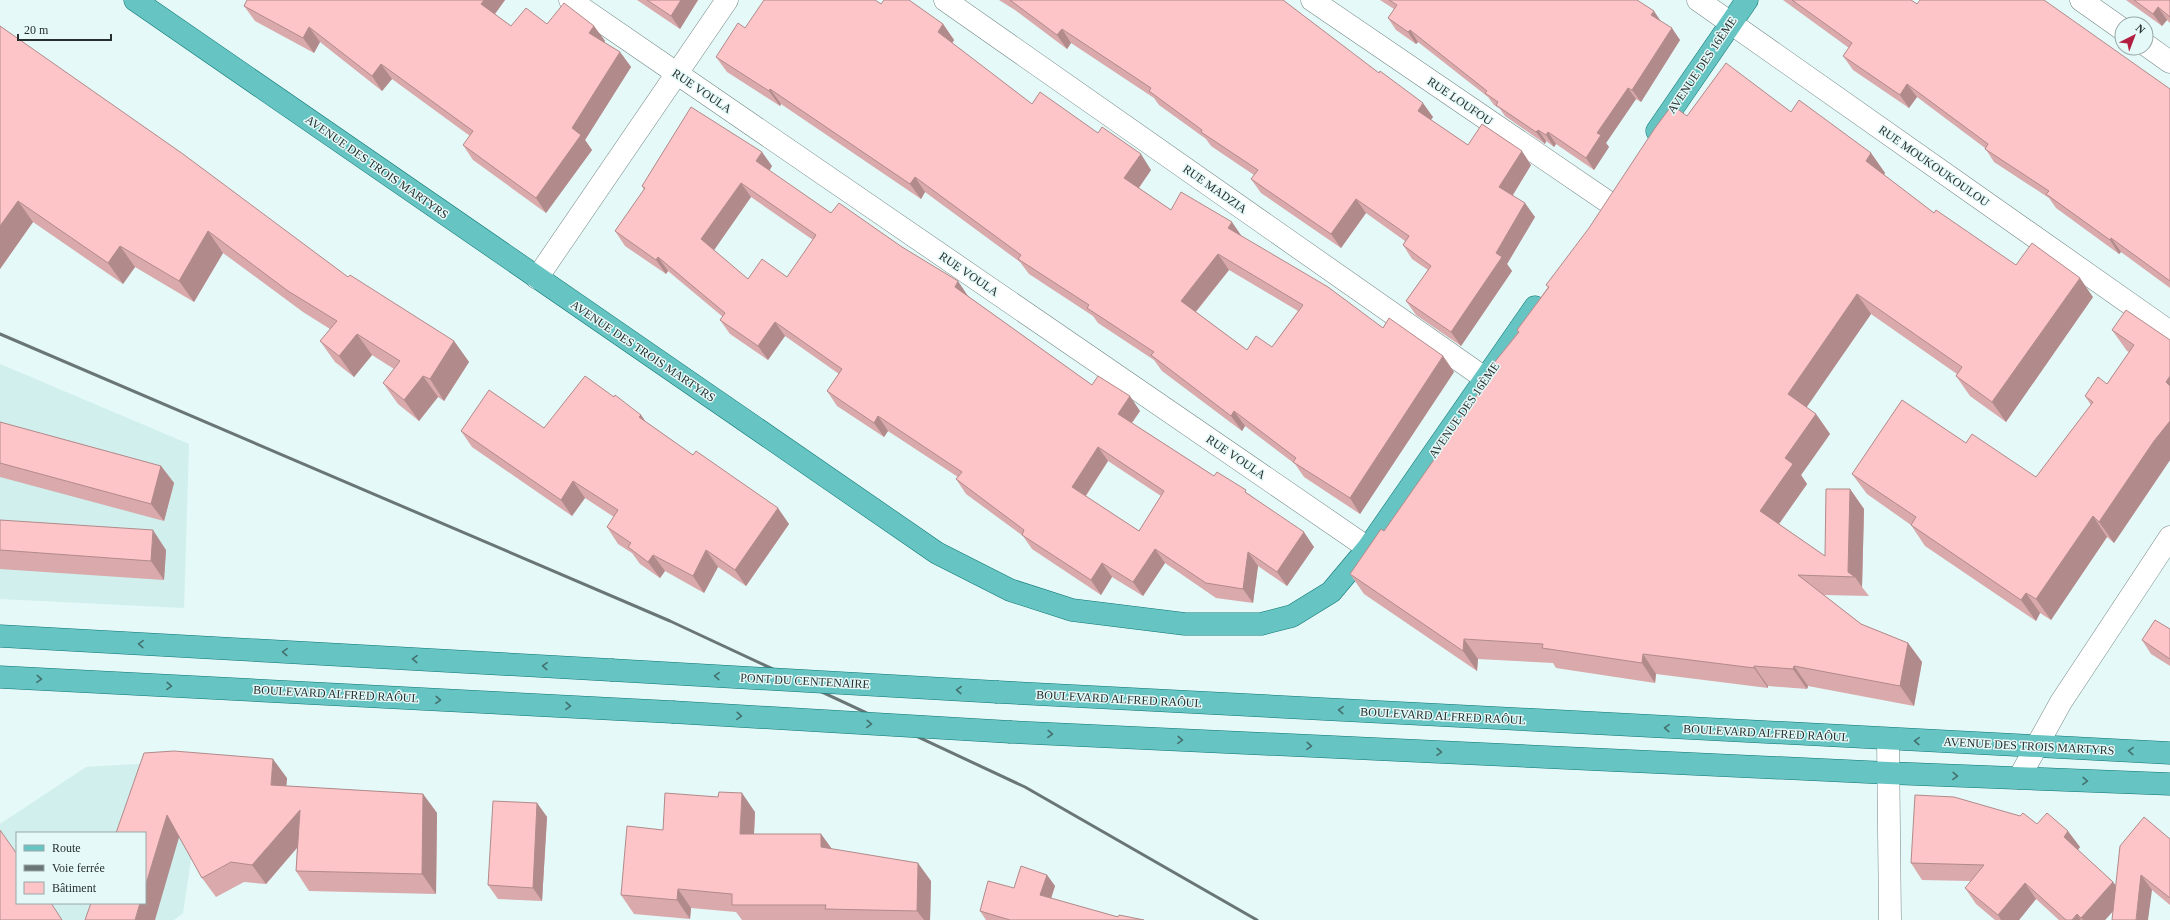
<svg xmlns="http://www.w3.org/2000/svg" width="2170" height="920" viewBox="0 0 2170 920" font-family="Georgia,serif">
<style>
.built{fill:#d0efed;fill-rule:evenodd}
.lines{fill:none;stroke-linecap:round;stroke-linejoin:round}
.minor-casing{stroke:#758886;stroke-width:23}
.major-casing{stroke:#0e7674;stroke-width:23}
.minor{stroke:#fff;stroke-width:22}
.major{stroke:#66c4c2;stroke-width:22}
.rail{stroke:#697675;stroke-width:3}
.major-bridge-casing{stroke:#0e7674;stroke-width:23;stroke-linecap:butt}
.major-bridge{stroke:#66c4c2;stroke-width:22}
.wall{fill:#daa9ab;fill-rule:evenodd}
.shaded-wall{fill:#b18a8b}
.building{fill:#fdc5c7;stroke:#b18a8b;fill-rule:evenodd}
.oneway{stroke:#437271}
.labels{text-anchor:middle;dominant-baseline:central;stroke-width:3;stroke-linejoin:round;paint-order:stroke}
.street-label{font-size:12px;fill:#272f2e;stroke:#e4f9f8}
</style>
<rect width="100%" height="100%" fill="#e4f9f8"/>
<g class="built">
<path d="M0,364L189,444L184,608L0,599Z"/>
<path d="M206,760L183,913L174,920H5L0,912V824L86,767ZM17,833H145V903H17Z"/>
</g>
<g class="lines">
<g class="minor-casing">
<g id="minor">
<path d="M570,0L1368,548"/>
<path d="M945,0L1486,379"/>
<path d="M1312,0L1608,202"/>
<path d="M1698,0L2170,332"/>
<path d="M2081,0L2122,29"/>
<path d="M2146,45L2170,62"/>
<path d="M537,278L727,0"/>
<path d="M1888,739L1890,920"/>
<path d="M2019,778L2061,702L2170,537"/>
</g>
</g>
<g class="major-casing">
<g id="major">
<path d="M135,0L937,553L1010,590L1072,610L1185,624H1261L1292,616L1331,592L1368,548L1535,307"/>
<path d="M1657,131L1747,0"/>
<path d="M0,636L611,670"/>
<path d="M0,677L672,712"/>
<path d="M998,692L2170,753"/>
<path d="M1011,732L1888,773L2170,784"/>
</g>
</g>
<use href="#minor" class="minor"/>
<use href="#major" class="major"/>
<path class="rail" d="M0,334L670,621L1025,787L1257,920"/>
<g class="major-bridge-casing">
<g id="major-bridge">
<path d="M611,670L998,692"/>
<path d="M672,712L1011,732"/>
</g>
</g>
<use href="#major-bridge" class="major-bridge"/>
</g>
<g class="wall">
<path d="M247,0H505L495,14L511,26L547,24L594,26L605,41L604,42L620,52L631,67L585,140L592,150L546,213L473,160L463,145L470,136L392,79L382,91L320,42L314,53L255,21L244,6Z"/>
<path d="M637,0H698L680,29Z"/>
<path d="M999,0H1283L1433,117L1431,120L1468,145L1531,165L1513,195L1535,217L1507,264L1512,271L1461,346L1416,315L1406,301L1428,270L1412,259L1403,245L1405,241L1366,213L1341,248L1261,193L1251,179L1254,175L1211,146L1206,139L1159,105L1154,98L1071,43L1067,49L1015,10Z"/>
<path d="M1380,0H1637L1680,40L1641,102L1636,99L1606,143L1609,147L1594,170L1556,144L1554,147L1546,141L1545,144L1505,116L1500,109L1494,105L1488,97L1418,42L1416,44L1396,30L1388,18L1394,9Z"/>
<path d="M1783,0H1911L1917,4L2170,89V288L2121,252L2119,254L2056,208L2049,198L1994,162L1985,148L1917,97L1909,108L1853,70L1843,56L1849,48Z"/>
<path d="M2126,0H2170V23L2167,20L2162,26Z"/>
<path d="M881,4L943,24L954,40L952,43L1032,104L1098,133L1151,170L1139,188L1171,210L1241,236L1383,328L1443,356L1454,372L1360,514L1304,477L1295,464L1245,426L1242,431L1162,371L1154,360L1098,323L1093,316L1029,274L1020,262L925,192L921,199L781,104L780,106L727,72L716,57L745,28ZM1229,270L1298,311L1272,347L1247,350L1196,312Z"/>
<path d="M0,26L348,277L454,341L469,362L444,401L438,397L419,421L398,404L383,383L394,369L372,355L354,377L335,362L320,341L330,329L303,312L223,253L194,302L135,267L123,284L33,222L0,269Z"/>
<path d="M1791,112L1871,153L1885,173L1884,175L1934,213L2016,265L2093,297L2006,422L1970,396L1956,376L1957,374L1871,314L1806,407L1816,414L1830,434L1801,475L1807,484L1779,524L1825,556L1850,489L1864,509L1862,587L1869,596L1824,595L1861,624L1908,643L1922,662L1914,706L1808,686L1807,689L1768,686V688L1656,674L1655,683L1556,668L1553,663L1478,659L1477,671L1364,594L1350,574L1384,531L1440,452L1438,449L1489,379L1485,374L1518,332L1517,330L1548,287L1546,285L1687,116Z"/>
<path d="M772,166L769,171L831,213L968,296L1092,385L1140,411L1132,423L1214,476L1249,494L1314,547L1287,586L1258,566L1253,603L1216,598L1165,563L1143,596L1112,577L1101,595L1032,549L1023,536L966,494L956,479L958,477L888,431L884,437L837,406L827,391L839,374L785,336L768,360L730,334L720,320L723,317L668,271L666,274L625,246L615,231L644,190L642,186ZM751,197L813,240L787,277L748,279L714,250ZM1108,461L1161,496L1139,531L1086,496Z"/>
<path d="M2112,330L2170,340V460L2114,543L2107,537L2051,620L2040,613L2036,621L1925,546L1911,525L1867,494L1852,474L1966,443L2036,477L2091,405L2085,396L2107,384L2129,352L2127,351Z"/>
<path d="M614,397L641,415L645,421L789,524L746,586L718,567L704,593L665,571L660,578L640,564L632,553L618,544L607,527L614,517L585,498L572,516L472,447L461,431L544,428Z"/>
<path d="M0,422L161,466L174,483L164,521L0,477Z"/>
<path d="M0,520L166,550L164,580L0,569Z"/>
<path d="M2170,629V666L2151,654L2142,640Z"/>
<path d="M287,778L286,786L423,794L437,813L436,894L309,891L296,871L297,848L266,884L244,882L216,897L202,878L179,837L145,833Z"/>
<path d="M537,803L547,817L542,901L498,899L488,885Z"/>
<path d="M755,812L754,834H821L832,849L931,881L930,920H742L736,912L691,908L690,919L634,914L621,895L663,830Z"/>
<path d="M2037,824L2080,847L2078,850L2113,882L2116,886L2170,839V905L2152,890L2113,911L2105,920H2059L2036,899L2019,920H1995L1976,904L1965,888L1971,881L1922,880L1911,863Z"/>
<path d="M1047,875L1055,886L1051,899L1118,917L1144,920H986L980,911L1014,888Z"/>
</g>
<g class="shaded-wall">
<path d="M484,0H505L491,19L481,4Z"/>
<path d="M681,0H698L680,29L671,16Z"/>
<path d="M2158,7L2167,20L2162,26L2153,14Z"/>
<path d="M1654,11L1662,23L1651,15Z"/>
<path d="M943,24L954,40L949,48L938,32Z"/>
<path d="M594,26L605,41L600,48L589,33Z"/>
<path d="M309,27L320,42L314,53L303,38Z"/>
<path d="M1672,28L1680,40L1641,102L1632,90Z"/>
<path d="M1062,29L1071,43L1067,49L1057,35Z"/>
<path d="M1410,30L1418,42L1416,44L1408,32Z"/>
<path d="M620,52L631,67L585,140L592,150L546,213L536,198L572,128Z"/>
<path d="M381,64L392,79L382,91L372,76Z"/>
<path d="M1907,84L1917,97L1909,108L1900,95Z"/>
<path d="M1628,88L1636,99L1606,143L1609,147L1594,170L1586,158L1597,133Z"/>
<path d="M770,89L781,104L780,106L769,91Z"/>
<path d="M1423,103L1433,117L1427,125L1418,111Z"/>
<path d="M1538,130L1546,141L1545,144L1536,132Z"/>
<path d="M1548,132L1556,144L1554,147L1546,135Z"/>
<path d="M1522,151L1531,165L1509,201L1499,187Z"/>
<path d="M762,152L772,166L766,176L756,161Z"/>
<path d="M1871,153L1885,173L1880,181L1866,161Z"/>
<path d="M1141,154L1151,170L1135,193L1124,178Z"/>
<path d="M915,177L925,192L921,199L910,184Z"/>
<path d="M741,183L751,197L712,253L701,239Z"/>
<path d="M1356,199L1366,213L1341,248L1331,234Z"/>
<path d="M18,201L33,222L0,269V226Z"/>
<path d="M1525,203L1535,217L1507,264L1512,271L1461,346L1451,332L1496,253Z"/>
<path d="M1232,222L1243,238L1228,228Z"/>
<path d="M208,231L223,253L194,302L179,281Z"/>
<path d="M2111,238L2121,252L2119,254L2110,240Z"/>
<path d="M120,246L135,267L123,284L108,263Z"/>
<path d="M1218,254L1229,270L1192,316L1181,301Z"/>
<path d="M658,257L668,271L666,274L656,260Z"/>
<path d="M2080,278L2093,297L2006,422L1992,402Z"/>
<path d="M958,281L968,296L965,301L955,287Z"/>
<path d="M1857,294L1871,314L1802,414L1788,394Z"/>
<path d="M775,322L785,336L768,360L758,346Z"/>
<path d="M357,334L372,355L354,377L339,356Z"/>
<path d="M454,341L469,362L444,401L430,379Z"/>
<path d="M1443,356L1454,372L1360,514L1350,498Z"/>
<path d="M423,376L438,397L419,421L404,400Z"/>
<path d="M2170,376V389L2166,382Z"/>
<path d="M1130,396L1140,411L1128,428L1118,414Z"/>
<path d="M1234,411L1245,426L1242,431L1231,416Z"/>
<path d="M1816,414L1830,434L1801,475L1807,484L1774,531L1760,511L1785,458Z"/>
<path d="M641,415L652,431L639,417Z"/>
<path d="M878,416L888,431L884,437L874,423Z"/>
<path d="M2170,421V460L2114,543L2099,522L2154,441Z"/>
<path d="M1098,447L1108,461L1082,501L1072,487Z"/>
<path d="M161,466L174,483L164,521L151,504Z"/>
<path d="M573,481L585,498L572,516L561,500Z"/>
<path d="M1850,489L1864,509L1862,587L1855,577L1848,572Z"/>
<path d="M778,508L789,524L746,586L735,570Z"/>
<path d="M2093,516L2107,537L2051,620L2036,599Z"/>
<path d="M153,530L166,550L164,580L151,561Z"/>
<path d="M1304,532L1314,547L1287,586L1277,572Z"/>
<path d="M1155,549L1165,563L1143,596L1133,582Z"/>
<path d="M706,550L718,567L704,593L693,576Z"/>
<path d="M1248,552L1258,566L1253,603L1243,589Z"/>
<path d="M653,555L665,571L660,578L648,562Z"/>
<path d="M1102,563L1112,577L1101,595L1091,580Z"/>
<path d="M2026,593L2040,613L2036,621L2021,600Z"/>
<path d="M1464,639L1478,659L1477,671L1463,651Z"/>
<path d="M1908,643L1922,662L1914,706L1900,686Z"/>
<path d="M1643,654L1656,674L1655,683L1642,663Z"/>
<path d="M1754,666L1768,686V688L1754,668Z"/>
<path d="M1794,666L1808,686L1807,689L1793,669Z"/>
<path d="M273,759L287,778L285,804L271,785Z"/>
<path d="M742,793L755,812L753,853L740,834Z"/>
<path d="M423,794L437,813L436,894L422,874Z"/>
<path d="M537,803L547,817L542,901L533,888Z"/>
<path d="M300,810L313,829L266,884L252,865Z"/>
<path d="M167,815L180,834L155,920H135L140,903H145V887Z"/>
<path d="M2068,831L2080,847L2075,853L2064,837Z"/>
<path d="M821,834L834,852L821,847Z"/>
<path d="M918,863L931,881L930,920H924L917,911Z"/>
<path d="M1047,875L1055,886L1048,907L1040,895Z"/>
<path d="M2141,875L2152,890L2148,920H2136Z"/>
<path d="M2113,882L2125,898L2105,920H2083L2081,918Z"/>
<path d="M2025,883L2036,899L2019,920H2001L1998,915Z"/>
<path d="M678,889L691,908L690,919L677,900Z"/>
<path d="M2077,914L2081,920H2072Z"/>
</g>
<g class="building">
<path d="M247,0H484L481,4L511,26L526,8L547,24L564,3L594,26L589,33L620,52L572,128L581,135L536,198L463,145L473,131L381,64L372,76L309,27L303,38L244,6Z"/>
<path d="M647,0H681L671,16Z"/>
<path d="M764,0H875L881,4L884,0H909L943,24L938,32L1032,104L1040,92L1098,133L1102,127L1141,154L1124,178L1171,210L1181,192L1232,222L1228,228L1328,287L1383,328L1389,318L1443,356L1350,498L1293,462L1296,458L1234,411L1231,416L1151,355L1154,352L1087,308L1089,305L1018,259L1021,255L915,177L910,184L770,89L769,91L716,57L738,23L745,28ZM1218,254L1303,305L1272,347L1256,336L1247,350L1181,301Z"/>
<path d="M1010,0H1283L1379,73L1380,71L1423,103L1418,111L1468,145L1482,124L1522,151L1499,187L1525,203L1496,253L1502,257L1451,332L1406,301L1431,266L1403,245L1409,236L1356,199L1331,234L1251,179L1258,170L1201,132L1202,130L1149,91L1151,88L1062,29L1057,35Z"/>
<path d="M1389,0H1637L1654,11L1651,15L1672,28L1632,90L1628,88L1597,133L1601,135L1586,158L1548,132L1546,135L1538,130L1536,132L1496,105L1498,102L1485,93L1487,91L1410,30L1408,32L1388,18L1397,5Z"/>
<path d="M1792,0H1911L1917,4L1920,0H2044L2170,89V281L2111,238L2110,240L2046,194L2049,191L1985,149L1988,144L1907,84L1900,95L1843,56L1852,43Z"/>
<path d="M2134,0H2170V17L2158,7L2153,14Z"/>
<path d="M0,26L183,154L348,277L350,275L454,341L430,379L423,376L404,400L383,383L400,361L357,334L339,356L320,341L337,321L288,291L208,231L179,281L120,246L108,263L18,201L0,226Z"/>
<path d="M1726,63L1791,112L1799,100L1871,153L1866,161L1934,213L1936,210L2016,265L2032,243L2080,278L1992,402L1956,376L1962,367L1857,294L1788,394L1816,414L1785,458L1793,464L1760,511L1825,556L1826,489H1850L1848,572L1855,577L1798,575L1861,624L1908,643L1900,686L1794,666L1793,669L1754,666V668L1643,654L1642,663L1542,648L1543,644L1464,639L1463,651L1350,574L1381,529L1384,531L1440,451L1438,449L1490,377L1485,374L1519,332L1517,330L1549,287L1546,285L1589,228L1655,128L1672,105L1687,116Z"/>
<path d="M691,107L762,152L756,161L831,213L839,203L902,247L958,281L955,287L1092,385L1098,376L1130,396L1118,414L1214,476L1217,472L1246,490L1245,492L1304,532L1277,572L1248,552L1243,589L1206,583L1155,549L1133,582L1102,563L1091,580L1022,535L1024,530L956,479L962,472L878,416L874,423L827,391L842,369L775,322L758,346L720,320L725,313L658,257L656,260L615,231L645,188L642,186ZM741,183L816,235L787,277L762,259L748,279L701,239ZM1098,447L1164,491L1139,531L1072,487Z"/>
<path d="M2126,310L2170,340V376L2166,382L2170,386V421L2154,441L2099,522L2093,516L2036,599L2026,593L2021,600L1911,525L1916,517L1852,474L1902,400L1966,443L1972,434L2036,477L2093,402L2085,396L2098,377L2107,384L2134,345L2112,330Z"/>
<path d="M585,376L614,397L615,395L641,415L639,417L693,455L696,451L778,508L735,570L706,550L693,576L653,555L648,562L628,547L631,543L607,527L618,510L573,481L561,500L461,431L489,390L544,428Z"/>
<path d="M0,422L161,466L151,504L0,463Z"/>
<path d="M0,520L153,530L151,561L0,550Z"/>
<path d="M2155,620L2170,629V659L2142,640Z"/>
<path d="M174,751L273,759L271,785L423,794L422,874L296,871L300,810L252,865L231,862L202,878L167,815L145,887V833H116L144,753Z"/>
<path d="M719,792L742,793L740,834H821V847L918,863L917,911L825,909L826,905H732V894L678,889L677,900L621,895L627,826L663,830L665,793L718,797Z"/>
<path d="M1915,795L1954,797L2020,816L2023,813L2037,824L2047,813L2068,831L2064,837L2113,882L2081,918L2077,914L2072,920H2066L2025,883L1998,915L1965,888L1984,865L1911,863Z"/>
<path d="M493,801L537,803L533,888L488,885Z"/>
<path d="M2144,817L2170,839V898L2141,875L2136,920H2112L2120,846Z"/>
<path d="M0,830L17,854V903H51L62,920H0Z"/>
<path d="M1021,866L1047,875L1040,895L1118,917L1119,915L1144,920H1010L980,911L988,881L1014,888Z"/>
<path d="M91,903H140L135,920H85Z"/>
</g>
<defs><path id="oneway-chevron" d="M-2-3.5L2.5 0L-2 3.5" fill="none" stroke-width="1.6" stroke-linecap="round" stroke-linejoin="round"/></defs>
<g class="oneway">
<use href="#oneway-chevron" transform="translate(141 644) rotate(-177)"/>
<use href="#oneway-chevron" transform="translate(285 652) rotate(-177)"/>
<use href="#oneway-chevron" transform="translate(415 659) rotate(-177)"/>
<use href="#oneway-chevron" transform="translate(545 666) rotate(-177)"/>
<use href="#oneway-chevron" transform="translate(717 676) rotate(-177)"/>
<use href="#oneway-chevron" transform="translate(39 679) rotate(3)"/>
<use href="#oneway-chevron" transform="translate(169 686) rotate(3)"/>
<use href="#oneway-chevron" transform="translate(959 690) rotate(-177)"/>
<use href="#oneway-chevron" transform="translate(438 700) rotate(3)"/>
<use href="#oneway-chevron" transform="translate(568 706) rotate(3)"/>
<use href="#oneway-chevron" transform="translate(1341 710) rotate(-177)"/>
<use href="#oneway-chevron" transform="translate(739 716) rotate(4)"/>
<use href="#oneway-chevron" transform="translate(869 724) rotate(4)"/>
<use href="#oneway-chevron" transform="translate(1667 728) rotate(-177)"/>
<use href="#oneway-chevron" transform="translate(1050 734) rotate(3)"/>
<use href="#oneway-chevron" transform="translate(1180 740) rotate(3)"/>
<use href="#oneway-chevron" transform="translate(1917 741) rotate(-177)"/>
<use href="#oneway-chevron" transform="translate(1309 746) rotate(3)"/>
<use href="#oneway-chevron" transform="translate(2131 751) rotate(-178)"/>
<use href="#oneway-chevron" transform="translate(1439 752) rotate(3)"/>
<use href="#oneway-chevron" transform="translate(1955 776) rotate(2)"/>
<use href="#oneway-chevron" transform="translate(2085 781) rotate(2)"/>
</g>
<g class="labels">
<g class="street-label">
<text transform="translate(1702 65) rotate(-56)">AVENUE DES 16ÈME</text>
<text transform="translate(702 91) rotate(34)">RUE VOULA</text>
<text transform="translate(1460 101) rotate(34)">RUE LOUFOU</text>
<text transform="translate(1934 166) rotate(35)">RUE MOUKOUKOULOU</text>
<text transform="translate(377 167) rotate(35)">AVENUE DES TROIS MARTYRS</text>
<text transform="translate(1215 189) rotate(35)">RUE MADZIA</text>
<text transform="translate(969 274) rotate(34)">RUE VOULA</text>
<text transform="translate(643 351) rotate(34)">AVENUE DES TROIS MARTYRS</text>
<text transform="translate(1464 410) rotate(-55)">AVENUE DES 16ÈME</text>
<text transform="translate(1236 457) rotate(34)">RUE VOULA</text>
<text transform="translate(805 681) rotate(3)">PONT DU CENTENAIRE</text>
<text transform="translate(336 694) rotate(3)">BOULEVARD ALFRED RAÔUL</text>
<text transform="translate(1119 699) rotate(3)">BOULEVARD ALFRED RAÔUL</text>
<text transform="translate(1443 716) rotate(3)">BOULEVARD ALFRED RAÔUL</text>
<text transform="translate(1766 733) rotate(3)">BOULEVARD ALFRED RAÔUL</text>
<text transform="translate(2029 746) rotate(3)">AVENUE DES TROIS MARTYRS</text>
</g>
</g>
<rect x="16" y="832" width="130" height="72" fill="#e4f9f8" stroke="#98a8a7"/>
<rect x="24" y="845" width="20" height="6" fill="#66c4c2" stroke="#98a8a7"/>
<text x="52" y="852" font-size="12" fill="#272f2e">Route</text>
<rect x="24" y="865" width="20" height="6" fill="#697675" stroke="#98a8a7"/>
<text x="52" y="872" font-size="12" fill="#272f2e">Voie ferrée</text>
<rect x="24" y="882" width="20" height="12" fill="#fdc5c7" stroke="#98a8a7"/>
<text x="52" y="892" font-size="12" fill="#272f2e">Bâtiment</text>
<g transform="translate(2134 36) rotate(42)"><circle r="19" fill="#e4f9f8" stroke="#98a8a7"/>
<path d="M0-3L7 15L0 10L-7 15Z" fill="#b21f41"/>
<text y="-6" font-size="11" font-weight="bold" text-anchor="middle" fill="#272f2e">N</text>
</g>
<path d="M18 34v6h93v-6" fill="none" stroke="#272f2e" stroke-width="2"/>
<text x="24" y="34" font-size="12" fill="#272f2e" stroke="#e4f9f8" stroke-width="3" paint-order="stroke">20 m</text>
</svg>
